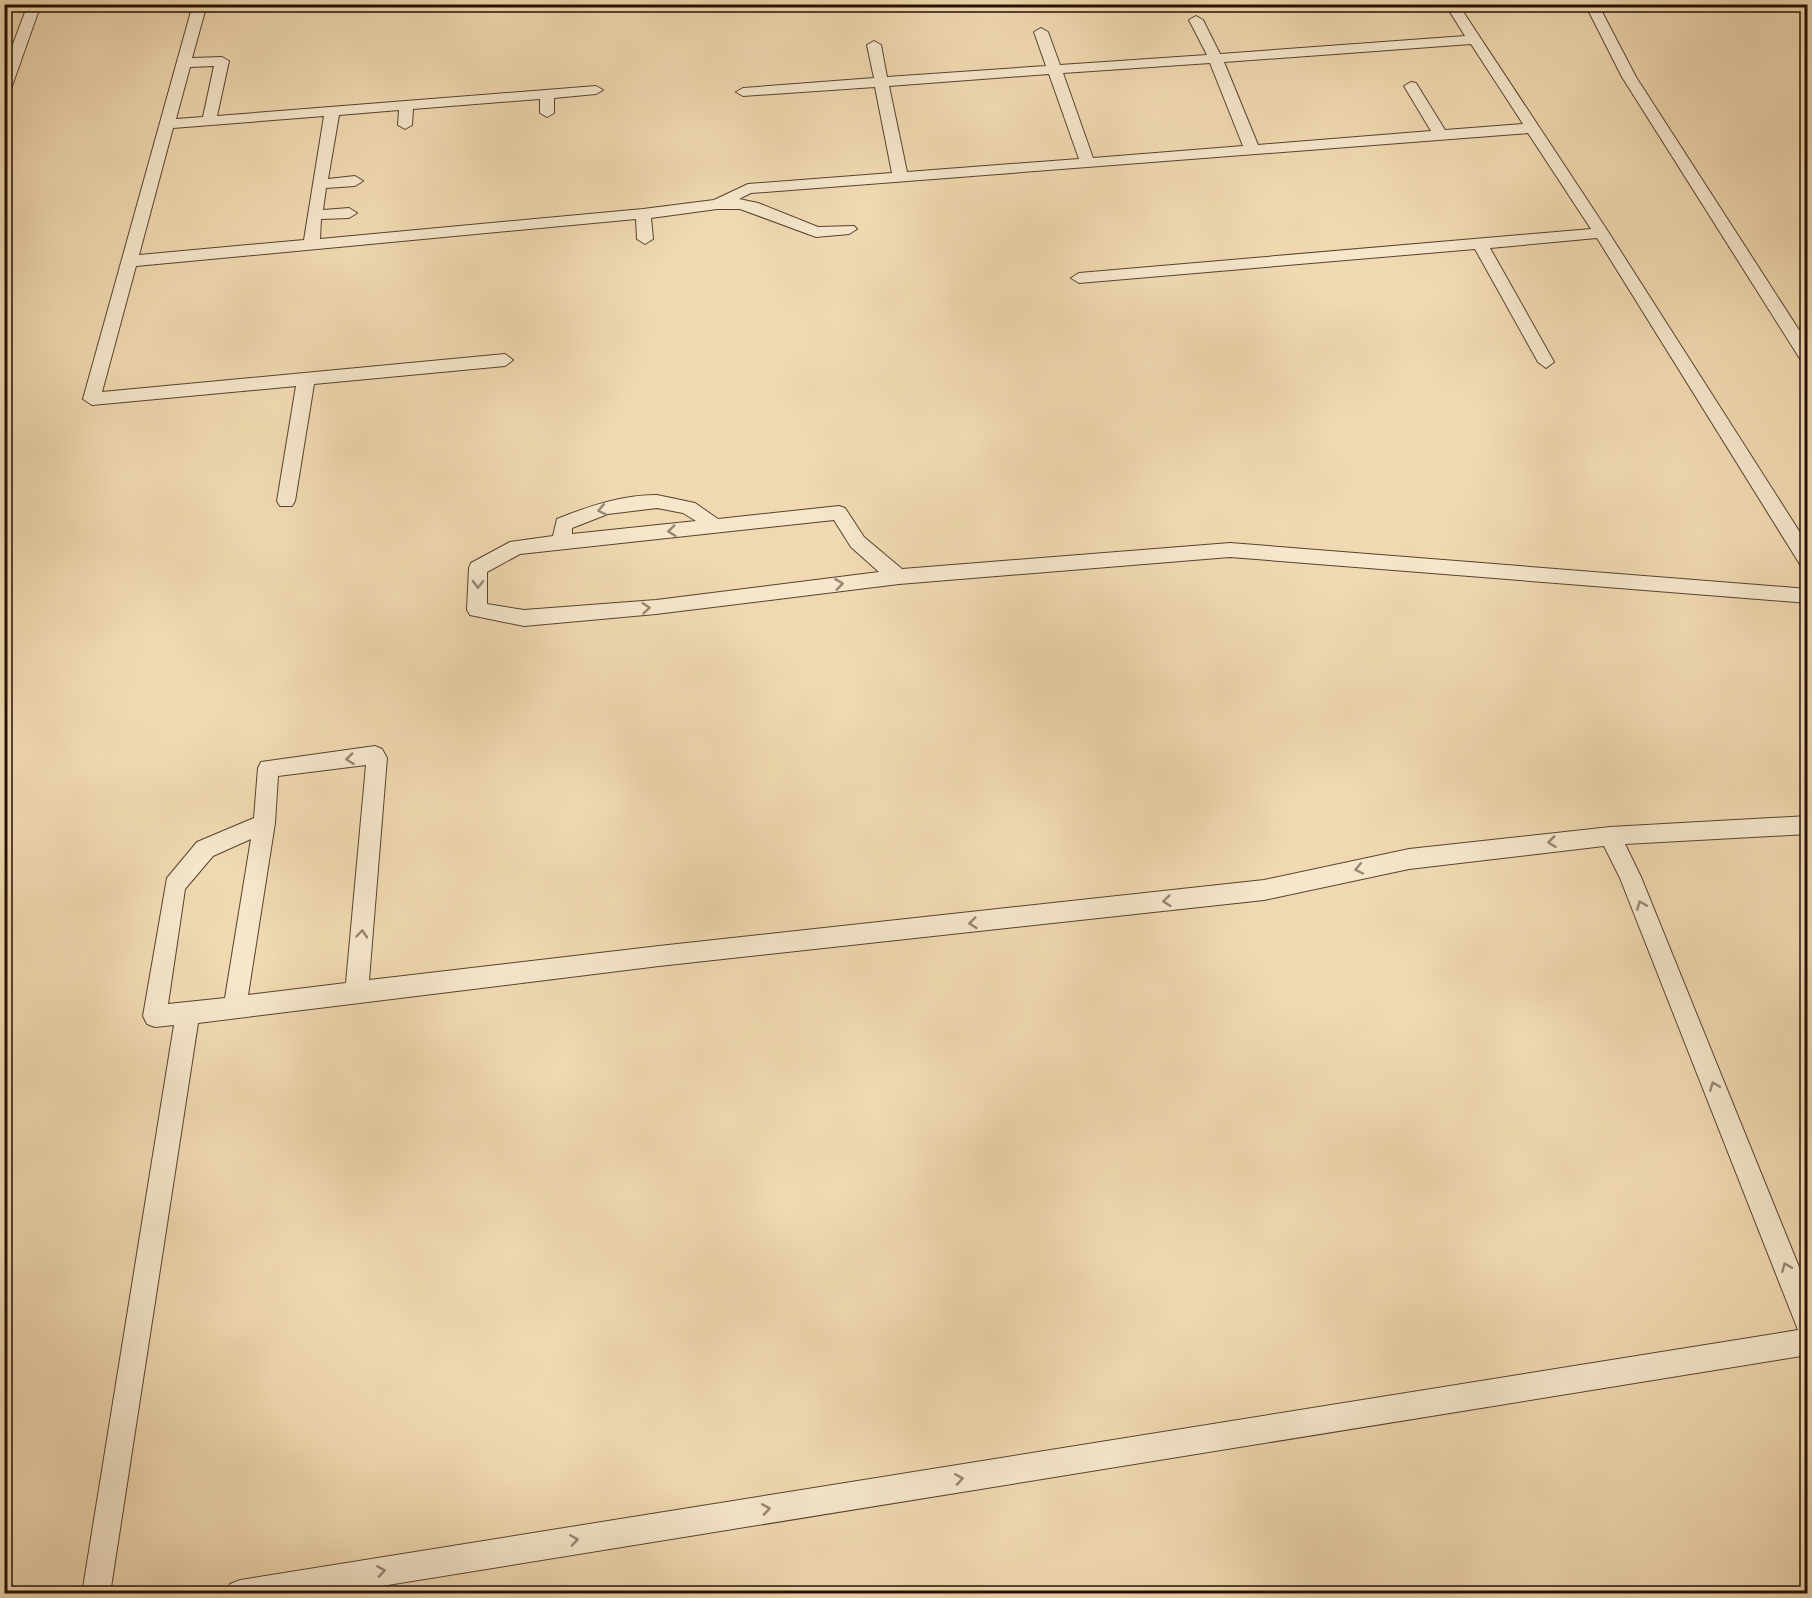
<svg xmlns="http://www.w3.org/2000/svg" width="1812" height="1598" viewBox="0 0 1812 1598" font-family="'Old Standard TT',serif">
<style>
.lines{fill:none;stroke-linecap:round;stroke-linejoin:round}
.lane-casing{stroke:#58422e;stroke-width:2}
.lane{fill:#f5e6cc;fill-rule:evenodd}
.oneway{stroke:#988672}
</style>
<rect width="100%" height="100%" fill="#f0d9b1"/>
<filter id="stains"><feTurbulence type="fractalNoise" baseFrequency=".00333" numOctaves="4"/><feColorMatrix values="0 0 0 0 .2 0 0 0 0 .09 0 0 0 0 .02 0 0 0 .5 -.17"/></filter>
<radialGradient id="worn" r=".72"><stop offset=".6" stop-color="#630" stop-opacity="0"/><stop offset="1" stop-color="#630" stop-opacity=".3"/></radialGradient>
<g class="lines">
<g class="lane-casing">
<g id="lane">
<path d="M28,4H41L11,89L4,93V68Z"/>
<path d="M193,4H207L192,58L222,57L229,61L217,116L596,86L603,90L596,94L554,98V113L547,117L540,113V99L413,109L412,125L405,129L398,125L399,110L339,115L328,179L355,176L363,181L355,186L326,188L323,210L349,208L357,213L349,218L321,219L320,239L643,209L714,200L748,184L892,173L875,87L743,96L736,92L743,88L874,78L867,45L874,41L881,45L887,77L1046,66L1034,32L1041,28L1048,32L1060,65L1207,55L1189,20L1196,16L1203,20L1220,54L1465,36L1445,4H1458L1609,233L1808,545V568L1801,566L1597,238L1490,248L1554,362L1546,368L1538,362L1475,249L1079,283L1071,278L1079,273L1591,229L1528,133L751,193L739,199L758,203L818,227L854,226L857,229L849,234L816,237L740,209H717L651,218L653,239L645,244L637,239L636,219L136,266L102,392L505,354L513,360L505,366L314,384L295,501L292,506H280L277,501L296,386L92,405L83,399ZM1471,44L1523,124L1445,130L1416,83L1411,82L1404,86L1431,131L1258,145L1224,62ZM1210,63L1243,146L1093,158L1063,73ZM214,66L203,117L176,119L190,67ZM1049,74L1079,159L907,172L889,86ZM324,116L304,240L139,255L173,128Z"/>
<path d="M1585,4H1598L1636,77L1808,344V364L1802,362L1622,77Z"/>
<path d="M657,495L695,503L718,519L839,506L845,508L864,537L902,569L1230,543L1808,589V603L1230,557L899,584L656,614L524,626L470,615L467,610L469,568L471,563L510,542L553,536L557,519C589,506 622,495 657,495ZM657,508L683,513L696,521L572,534V528L608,514ZM834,520L851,547L879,572L656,600L524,610L487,604V572L520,554Z"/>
<path d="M375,746L382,749L387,758L369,980L659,946L1264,880L1409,849L1610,827L1808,816V834L1625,844L1641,877L1808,1289V1355L332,1594H226L230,1584L240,1580L1798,1330L1620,878L1604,846L1409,869L1264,900L659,966L198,1023L110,1594H82L174,1025L155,1027L147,1024L143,1016L167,878L197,842L254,818L258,768L261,762ZM366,765L346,983L248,995L275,823L278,776ZM251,839L225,998L168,1004L185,889L213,856Z"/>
</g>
</g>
<use href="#lane" class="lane"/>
</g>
<defs><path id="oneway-chevron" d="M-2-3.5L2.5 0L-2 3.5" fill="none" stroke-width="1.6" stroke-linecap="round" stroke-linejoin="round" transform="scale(1.5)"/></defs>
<g class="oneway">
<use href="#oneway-chevron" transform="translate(602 510) rotate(168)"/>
<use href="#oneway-chevron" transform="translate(672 531) rotate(174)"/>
<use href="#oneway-chevron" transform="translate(478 584) rotate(91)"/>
<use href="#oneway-chevron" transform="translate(839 584) rotate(-7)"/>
<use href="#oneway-chevron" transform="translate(646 608) rotate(-5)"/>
<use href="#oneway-chevron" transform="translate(350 759) rotate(173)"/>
<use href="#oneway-chevron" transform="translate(1552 842) rotate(173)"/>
<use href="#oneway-chevron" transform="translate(1359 869) rotate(168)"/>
<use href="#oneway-chevron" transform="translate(1167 901) rotate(174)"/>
<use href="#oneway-chevron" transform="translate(1641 905) rotate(-112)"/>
<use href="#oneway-chevron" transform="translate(973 923) rotate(174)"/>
<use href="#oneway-chevron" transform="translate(362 934) rotate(-85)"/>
<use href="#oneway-chevron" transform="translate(1714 1086) rotate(-112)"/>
<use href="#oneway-chevron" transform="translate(1786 1267) rotate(-112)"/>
<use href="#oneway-chevron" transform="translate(959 1479) rotate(-9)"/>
<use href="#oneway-chevron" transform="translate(766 1509) rotate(-9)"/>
<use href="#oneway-chevron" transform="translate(574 1540) rotate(-9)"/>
<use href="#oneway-chevron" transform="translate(381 1571) rotate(-9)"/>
</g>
<rect width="1812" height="1598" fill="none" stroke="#f0d9b1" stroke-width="24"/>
<rect x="6" y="6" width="1800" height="1586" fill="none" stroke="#261003" stroke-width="3"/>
<rect x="12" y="12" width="1788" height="1574" fill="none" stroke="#261003" stroke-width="1.5"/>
<rect width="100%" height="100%" filter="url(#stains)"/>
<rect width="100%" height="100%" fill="url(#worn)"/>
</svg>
